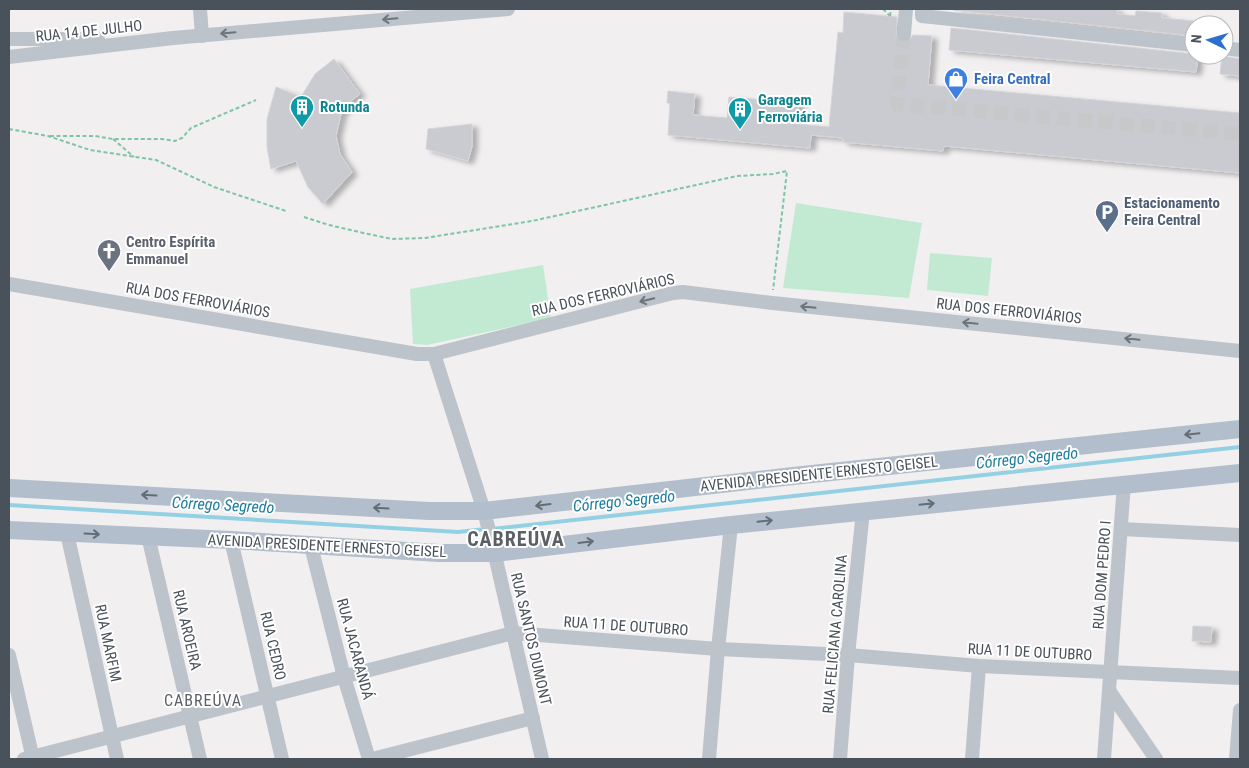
<svg xmlns="http://www.w3.org/2000/svg" width="1249" height="768" viewBox="0 0 1249 768" font-family="'Roboto Condensed',sans-serif">
<style>
.green{fill:#c2ead3}
.lines{fill:none;stroke-linecap:round;stroke-linejoin:round}
.stream{stroke:#94d0e3;stroke-width:4}
.building{fill:#c9cbd1;stroke:#d4d5da;filter:url(#shadow)}
.minor-tunnel{stroke:#c7c8ca;stroke-width:14;stroke-dasharray:14 7;stroke-linecap:butt}
.path{stroke:#7ec5a4;stroke-width:2;stroke-dasharray:4 2.5;stroke-linecap:butt}
.minor{stroke:#bcc3ca;stroke-width:14}
.major{stroke:#b2becb;stroke-width:18}
.oneway{stroke:#6c747c}
.oneway2{stroke:#636d76}
.labels{text-anchor:middle;dominant-baseline:central;stroke-width:4;stroke-linejoin:round;paint-order:stroke}
.street-label{font-size:15px;fill:#49525a;stroke:#fff}
.shop-label{font-size:15px;font-weight:bold;fill:#366cbe;stroke:#fff;text-anchor:start}
.culture-label{font-size:15px;font-weight:bold;fill:#0d838f;stroke:#fff;text-anchor:start}
.service-label{font-size:15px;font-weight:bold;fill:#4e5e75;stroke:#fff;text-anchor:start}
.worship-label{font-size:15px;font-weight:bold;fill:#5b616d;stroke:#fff;text-anchor:start}
.water-label{font-size:16px;font-style:italic;fill:#1b7d9b;stroke:#fff}
.neighbourhood-label{font-size:16px;letter-spacing:1px;fill:#5c5f63;stroke:#fff}
.district-label{font-size:20px;font-weight:bold;letter-spacing:1px;fill:#5c5f63;stroke:#fff}
</style>
<defs>
<filter id="shadow"><feDropShadow dx="5.5" dy="3" stdDeviation="2.5" flood-color="#0004"/></filter>
</defs>
<rect width="100%" height="100%" fill="#f1efef"/>
<g class="green">
<path d="M796,203L922,223L909,298L783,288Z"/>
<path d="M930,253L992,258L988,296L927,290Z"/>
<path d="M543,265L551,318L427,345L413,344L410,289Z"/>
</g>
<g class="lines">
<g class="stream">
<path d="M9,505L458,532L486,529"/>
<path d="M492,529L1240,447"/>
</g>
</g>
<g class="building">
<path d="M953,9H1117V14L1135,16L1136,11L1162,13V18L1194,21V36L953,10Z"/>
<path d="M844,12L897,17L896,37L903,43L908,42L913,35L932,36L928,85L1240,113V173L944,146L943,151L843,142V138L811,135L810,148L668,135L670,103H667L668,91L695,94L693,115L727,118L729,97L799,103L797,124L829,127L838,32L843,33Z"/>
<path d="M951,28L1194,54V55H1198L1196,72L949,50Z"/>
<path d="M1222,56L1240,59V76L1220,74Z"/>
<path d="M334,59L360,94L352,100L341,114L336,136L340,154L352,172L323,204L308,187L296,161L271,169L267,147V119L276,87L301,97L315,74Z"/>
<path d="M472,124V146L468,161L426,149L428,129Z"/>
<path d="M1193,626L1212,627L1211,642L1192,641Z"/>
</g>
<g class="lines">
<path class="minor-tunnel" d="M904,34L897,104L1240,134"/>
<g class="path">
<path d="M851,9H855"/>
<path d="M883,9L890,16"/>
<path d="M890,16L891,9"/>
<path d="M9,129L48,136L90,150L156,160L214,187L286,211"/>
<path d="M50,136H95L113,139H162L175,141L182,138L191,128L256,100"/>
<path d="M113,139L134,157"/>
<path d="M304,217L329,225L368,234L392,239L425,238L532,221L737,176L773,174L787,171L773,290"/>
</g>
<g class="minor">
<path d="M200,9L202,36"/>
<path d="M922,9V16L1194,45"/>
<path d="M904,34L906,9"/>
<path d="M9,39H98"/>
<path d="M1224,48L1240,50"/>
<path d="M9,57L173,38L508,9"/>
<path d="M9,284L417,354H434L673,293L683,292L772,303L1240,351"/>
<path d="M434,354L484,511L494,551L542,759"/>
<path d="M1121,529L1240,535"/>
<path d="M67,533L117,759"/>
<path d="M148,536L200,759"/>
<path d="M231,540L282,759"/>
<path d="M311,546L344,677L369,759"/>
<path d="M9,655L33,759"/>
<path d="M1110,692L1156,759"/>
<path d="M24,759L513,633L718,649L848,655L979,666L1240,678"/>
<path d="M372,759L533,718"/>
<path d="M709,759L718,649L731,525"/>
<path d="M840,759L848,655L863,511"/>
<path d="M972,759L979,666"/>
<path d="M1104,759L1124,483"/>
<path d="M1236,759L1240,710"/>
</g>
<g class="major">
<path d="M9,488L429,511H484L793,476L1240,429"/>
<path d="M9,530L231,540L439,553H495L731,525L1240,473"/>
</g>
</g>
<defs><path id="oneway-shaft" d="M-6 0H5M1.5-3L5.5 0L1.5 3" fill="none" stroke-width="1.6" stroke-linecap="round" stroke-linejoin="round" transform="scale(1.25)"/></defs>
<g class="oneway">
<use href="#oneway-shaft" transform="translate(390 19) rotate(175)"/>
<use href="#oneway-shaft" transform="translate(228 33) rotate(175)"/>
<use href="#oneway-shaft" transform="translate(647 300) rotate(166)"/>
<use href="#oneway-shaft" transform="translate(808 307) rotate(-174)"/>
<use href="#oneway-shaft" transform="translate(970 323) rotate(-174)"/>
<use href="#oneway-shaft" transform="translate(1132 339) rotate(-174)"/>
</g>
<g class="oneway2">
<use href="#oneway-shaft" transform="translate(1192 434) rotate(174)"/>
<use href="#oneway-shaft" transform="translate(149 495) rotate(-177)"/>
<use href="#oneway-shaft" transform="translate(927 504) rotate(-6)"/>
<use href="#oneway-shaft" transform="translate(543 505) rotate(173)"/>
<use href="#oneway-shaft" transform="translate(381 508) rotate(-177)"/>
<use href="#oneway-shaft" transform="translate(765 521) rotate(-6)"/>
<use href="#oneway-shaft" transform="translate(92 534) rotate(3)"/>
<use href="#oneway-shaft" transform="translate(586 542) rotate(-7)"/>
</g>
<defs>
<g id="shop-pin" transform="scale(1.25)"><path d="M0 17L-7.5 6A9.5 9.5 0 1 1 7.5 6Z" fill="#3f7fe0" stroke="#fff"/><path d="M-5-2.5h2.3a2.7 3.5 0 0 1 5.4 0H5L5.5 6h-11ZM-1.5-2.5h3a1.5 2.3 0 0 0-3 0Z" fill="#fff"/></g>
<g id="building-pin" transform="scale(1.25)"><path d="M0 17L-7.5 6A9.5 9.5 0 1 1 7.5 6Z" fill="#0f9aa8" stroke="#fff"/><path d="M-4-6H4V6H1V3H-1V6H-4ZM-2.5-4.3h1.7v1.8h-1.7ZM.8-4.3h1.7v1.8H.8ZM-2.5-1h1.7V.8h-1.7ZM.8-1h1.7V.8H.8Z" fill="#fff"/></g>
<g id="parking-pin" transform="scale(1.25)"><path d="M0 17L-7.5 6A9.5 9.5 0 1 1 7.5 6Z" fill="#5c6f8a" stroke="#fff"/><path d="M-3.5-5.5H1a3.5 3.5 0 0 1 0 7H-1V5.5H-3.5ZM-1-3.4V-.6H.8a1.4 1.4 0 0 0 0-2.8Z" fill="#fff"/></g>
<g id="church-pin" transform="scale(1.25)"><path d="M0 17L-7.5 6A9.5 9.5 0 1 1 7.5 6Z" fill="#6b7280" stroke="#fff"/><path d="M-1.2-6h2.4v3.5h3.3v2.4h-3.3V6h-2.4V-.1h-3.3v-2.4h3.3Z" fill="#fff"/></g>
</defs>
<g fill-rule="evenodd">
<use href="#shop-pin" x="956" y="79"/>
<use href="#building-pin" x="302" y="107"/>
<use href="#building-pin" x="740" y="109"/>
<use href="#parking-pin" x="1107" y="212"/>
<use href="#church-pin" x="109" y="251"/>
</g>
<g class="labels">
<g class="street-label">
<text transform="translate(89 31) rotate(-6)">RUA 14 DE JULHO</text>
<text transform="translate(603 295) rotate(-13)">RUA DOS FERROVIÁRIOS</text>
<text transform="translate(198 300) rotate(10)">RUA DOS FERROVIÁRIOS</text>
<text transform="translate(1009 311) rotate(6)">RUA DOS FERROVIÁRIOS</text>
<text transform="translate(819 474) rotate(-6)">AVENIDA PRESIDENTE ERNESTO GEISEL</text>
<text transform="translate(327 546) rotate(3)">AVENIDA PRESIDENTE ERNESTO GEISEL</text>
<text transform="translate(1102 575) rotate(-86)">RUA DOM PEDRO I</text>
<text transform="translate(626 626) rotate(4)">RUA 11 DE OUTUBRO</text>
<text transform="translate(187 630) rotate(77)">RUA AROEIRA</text>
<text transform="translate(835 634) rotate(-85)">RUA FELICIANA CAROLINA</text>
<text transform="translate(531 639) rotate(77)">RUA SANTOS DUMONT</text>
<text transform="translate(108 643) rotate(78)">RUA MARFIM</text>
<text transform="translate(273 646) rotate(77)">RUA CEDRO</text>
<text transform="translate(355 649) rotate(75)">RUA JACARANDÁ</text>
<text transform="translate(1030 652) rotate(3)">RUA 11 DE OUTUBRO</text>
</g>
<g class="shop-label">
<text x="974" y="79">Feira Central</text>
</g>
<g class="culture-label">
<text x="758" y="100">Garagem<tspan x="758" dy="17">Ferroviária</tspan></text>
<text x="320" y="107">Rotunda</text>
</g>
<g class="service-label">
<text x="1124" y="203">Estacionamento<tspan x="1124" dy="17">Feira Central</tspan></text>
</g>
<g class="worship-label">
<text x="126" y="242">Centro Espírita<tspan x="126" dy="17">Emmanuel</tspan></text>
</g>
<g class="water-label">
<text transform="translate(1027 458) rotate(-6)">Córrego Segredo</text>
<text transform="translate(624 501) rotate(-6)">Córrego Segredo</text>
<text transform="translate(223 505) rotate(3)">Córrego Segredo</text>
</g>
<g class="neighbourhood-label">
<text x="203" y="700">CABREÚVA</text>
</g>
<g class="district-label">
<text x="516" y="539">CABREÚVA</text>
</g>
</g>
<rect width="1249" height="768" fill="none" stroke="#49525a" stroke-width="20"/>
<g transform="translate(1209 40) rotate(275)"><circle r="24" fill="#ffffff" stroke="#b6babd"/>
<path d="M0-4L9 19L0 12L-9 19Z" fill="#2c6fce"/>
<text y="-8" font-size="14" font-weight="bold" text-anchor="middle" fill="#49525a">N</text>
</g>
</svg>
